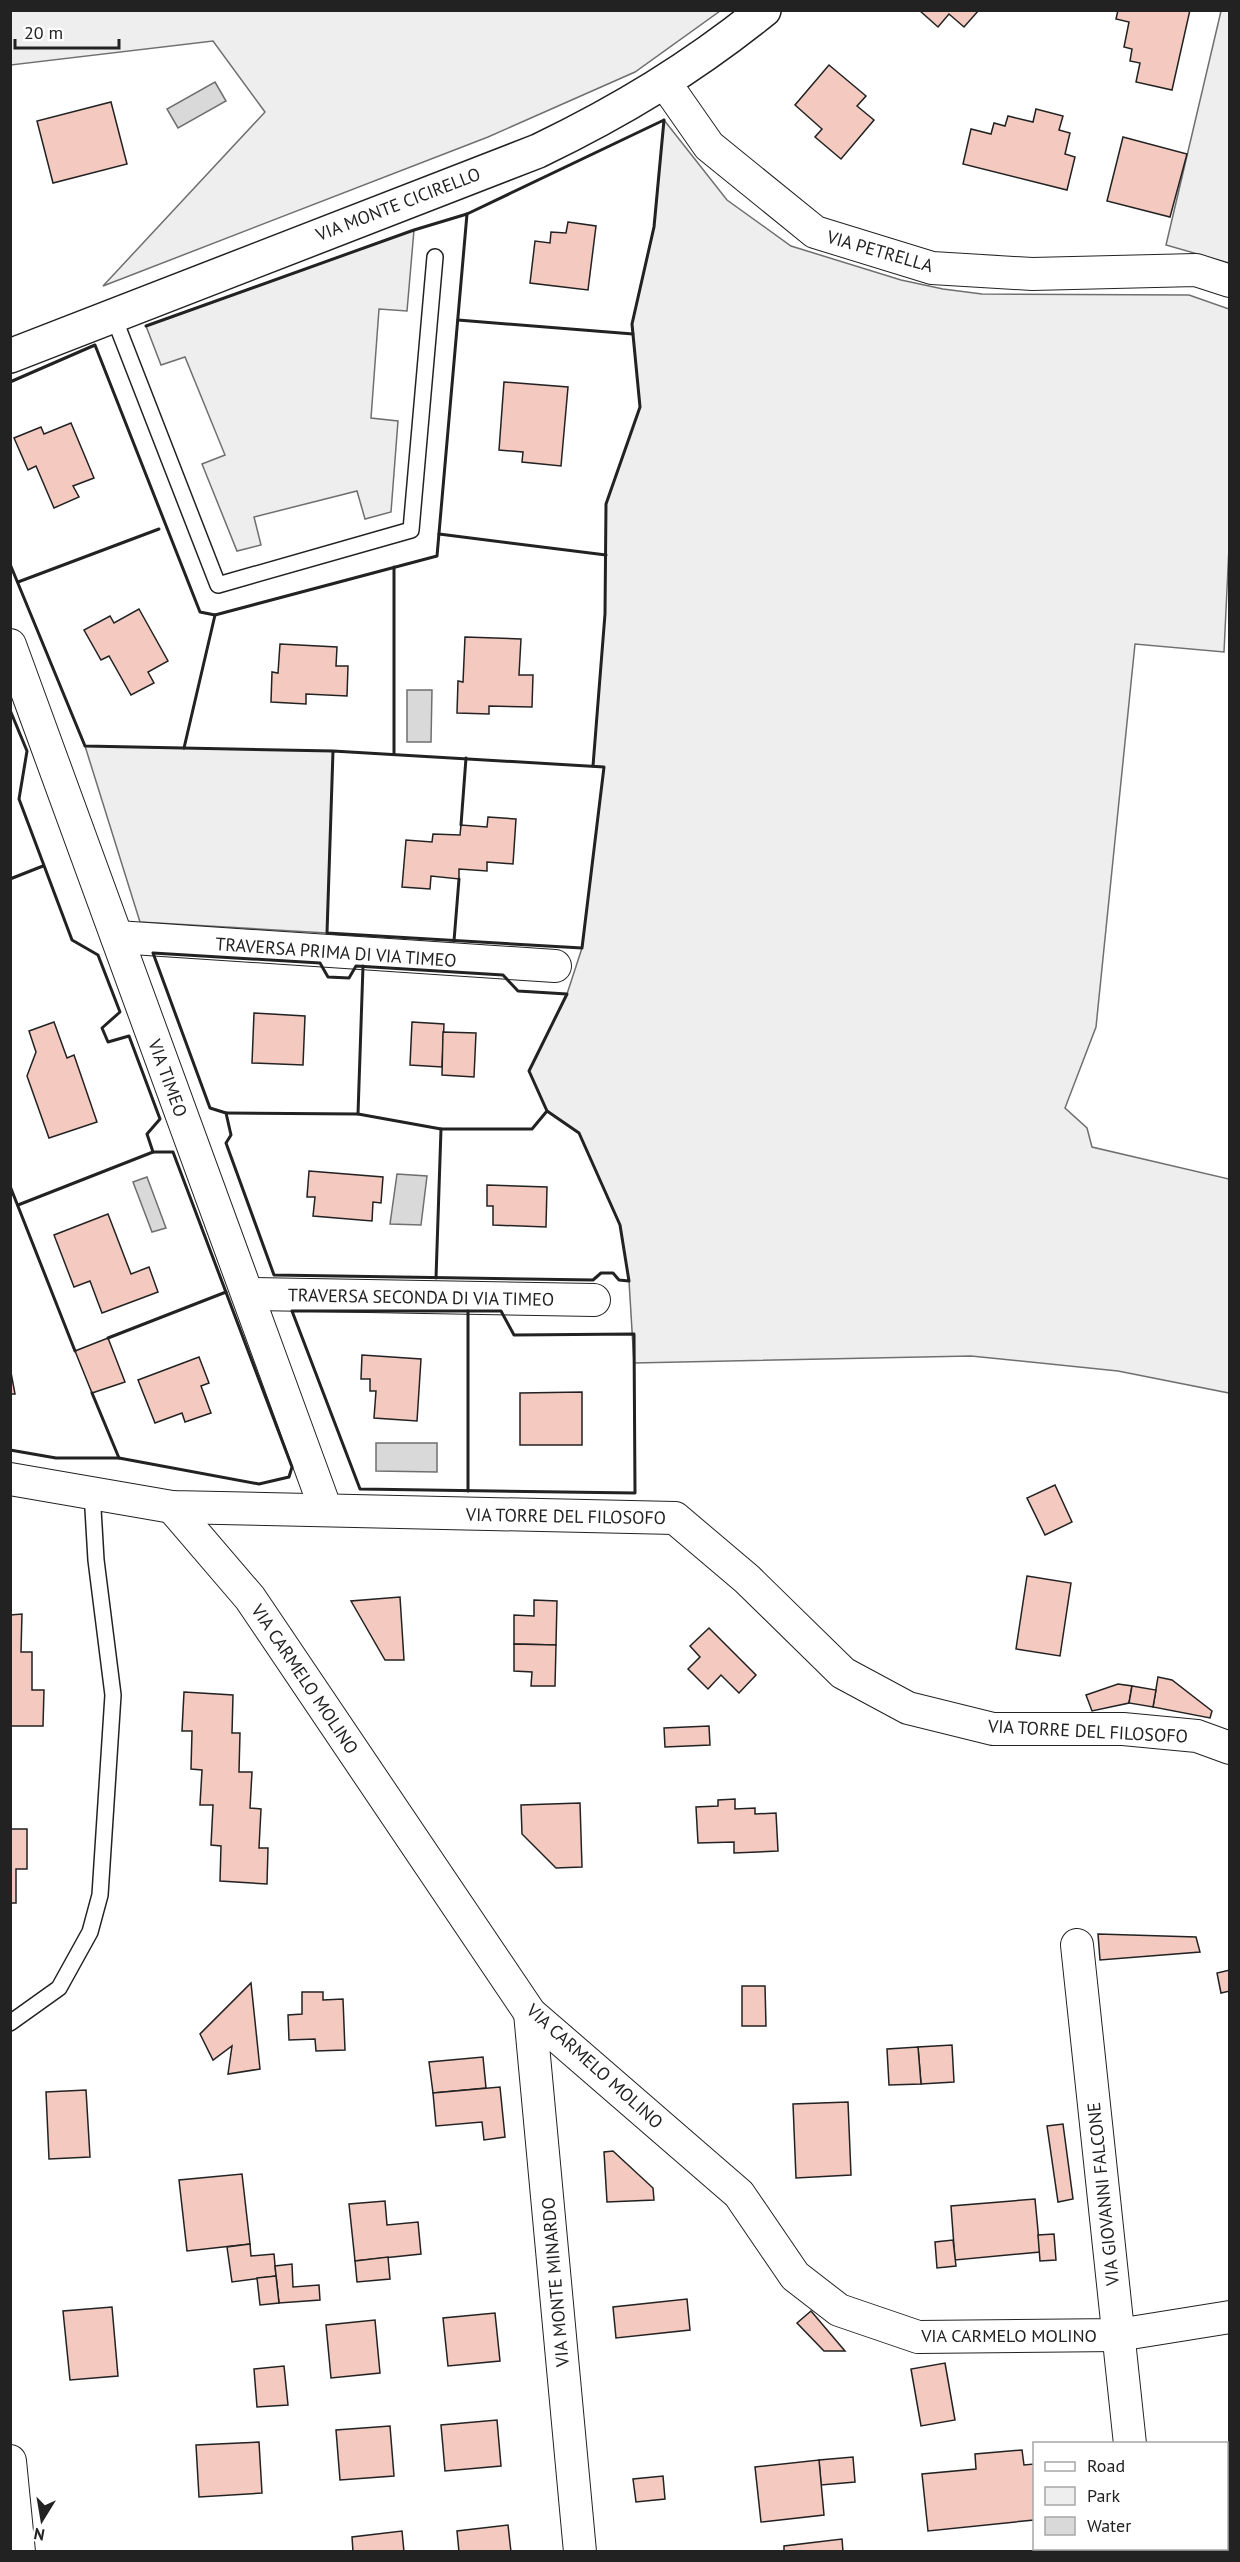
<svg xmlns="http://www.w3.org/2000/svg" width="1240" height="2562" viewBox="0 0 1240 2562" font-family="'PT Sans',sans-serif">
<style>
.green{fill:#eee;stroke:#6f6f6f;stroke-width:1.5}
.water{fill:#d9d9d9;stroke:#6f6f6f;stroke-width:1.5}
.building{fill:#f3c9c0;stroke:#222;stroke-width:1.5}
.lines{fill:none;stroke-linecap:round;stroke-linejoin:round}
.lane-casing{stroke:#222;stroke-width:18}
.street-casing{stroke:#222;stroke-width:34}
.secondary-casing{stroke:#222;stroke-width:36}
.lane{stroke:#fff;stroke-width:15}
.street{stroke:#fff;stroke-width:32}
.secondary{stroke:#fff;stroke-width:33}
.wall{stroke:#222;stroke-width:3}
.labels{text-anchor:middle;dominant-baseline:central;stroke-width:4.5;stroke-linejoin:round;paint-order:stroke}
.street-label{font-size:18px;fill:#222;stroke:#fff}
</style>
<rect width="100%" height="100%" fill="#fff"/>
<g class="green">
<path d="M10,11L11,10L720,11L635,72L488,137L103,286L265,112L213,41L11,65Z"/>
<path d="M1221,11H1230L1229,263L1166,245Z"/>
<path d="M664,120L727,200L791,246L901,280L943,289L982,294L1189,295L1229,309L1230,526L1224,652L1135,644L1096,1027L1065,1108L1087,1128L1092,1147L1229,1179V1393L1118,1371L971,1356L634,1363L629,1281L620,1225L579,1133L547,1111L529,1071L567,994L582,948L604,767L593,766L605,614L606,504L640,407L632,324L654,226Z"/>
<path d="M414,230L407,311L379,309L371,418L398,421L391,512L365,519L357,491L254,517L261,545L237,551L202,464L225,455L185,357L161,365L146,326Z"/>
<path d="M85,746L333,751L327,933L140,922Z"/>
</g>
<g class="water">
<path d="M215,82L226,101L178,128L167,109Z"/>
<path d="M407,690H432L431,742H407Z"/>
<path d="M397,1174L427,1176L421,1225L390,1224Z"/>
<path d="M147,1177L166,1228L152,1232L133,1182Z"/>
<path d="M376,1443H437V1472L376,1471Z"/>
</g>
<g class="building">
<path d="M919,10H979L964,27L949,14L938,27Z"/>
<path d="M1118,10H1190L1172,90L1136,82L1140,63L1130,61L1132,49L1124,47L1129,22L1116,19Z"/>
<path d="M829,65L866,96L857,106L874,120L841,159L815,137L822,129L795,105Z"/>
<path d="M111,102L127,164L53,183L37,121Z"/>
<path d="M1036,109L1063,116L1059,130L1070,133L1065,154L1075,157L1067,190L963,164L971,129L991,134L994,123L1005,126L1008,116L1033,122Z"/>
<path d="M1123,137L1187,154L1170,217L1107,201Z"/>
<path d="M568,222L596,226L588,290L530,283L535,241L550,243L551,232L566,233Z"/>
<path d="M504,382L568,387L561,466L522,462L523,452L499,450Z"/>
<path d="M71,423L94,478L73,486L79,497L54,508L36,466L28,470L14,438L41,427L44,434Z"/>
<path d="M139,609L168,661L148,672L154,683L131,695L109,656L101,660L84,630L110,616L114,623Z"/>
<path d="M465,637L521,639L519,675H533L532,707L489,706V714L457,713L458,681L463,682Z"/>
<path d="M280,644L337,647L336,666H348L347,696L306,694V704L271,702L272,672L278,673Z"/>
<path d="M488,817L516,819L513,864L487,862V871L459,869V879L431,876L430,889L402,887L406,840L432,842L433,834L460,835L461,825L487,827Z"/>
<path d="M254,1013L305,1016L303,1065L252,1063Z"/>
<path d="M54,1022L67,1058L74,1055L97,1122L49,1138L27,1076L36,1052L29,1031Z"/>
<path d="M412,1022L444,1024L442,1067L410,1065Z"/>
<path d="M443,1032L476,1033L474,1077L442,1075Z"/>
<path d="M309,1171L383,1177L381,1203L373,1202L372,1221L313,1216L315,1197H307Z"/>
<path d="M487,1185L547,1187L546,1227L493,1225V1206H487Z"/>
<path d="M108,1214L131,1274L149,1267L158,1292L102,1313L90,1281L74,1287L54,1235Z"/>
<path d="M108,1338L125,1382L92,1393L75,1351Z"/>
<path d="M362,1355L421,1359L417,1421L374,1418L376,1391H370V1379H361Z"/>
<path d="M199,1357L209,1383L201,1386L211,1413L185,1422L182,1413L155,1423L138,1380Z"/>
<path d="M10,1367L15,1394H10Z"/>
<path d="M582,1392V1445H520V1393Z"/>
<path d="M1055,1485L1072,1522L1045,1535L1027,1498Z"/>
<path d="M1027,1576L1071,1583L1060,1656L1016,1649Z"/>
<path d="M400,1597L404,1660H385L351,1601Z"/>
<path d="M534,1600L557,1601L556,1645L514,1644V1615L534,1616Z"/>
<path d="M22,1614L21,1652H32V1690H44L43,1726H10V1615Z"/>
<path d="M709,1628L756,1675L739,1693L721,1675L708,1689L688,1669L700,1657L690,1646Z"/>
<path d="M514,1644L556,1645L555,1686H531L532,1672L514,1671Z"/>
<path d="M1158,1677L1172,1680L1212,1711L1210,1718L1153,1707Z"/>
<path d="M1118,1684L1132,1686L1129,1703L1092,1711L1086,1695Z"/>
<path d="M1132,1686L1156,1690L1153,1707L1129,1703Z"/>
<path d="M184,1692L233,1695L232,1733H240L239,1772H252L250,1808L261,1809L259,1848H268L267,1884L220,1881L221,1846L211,1845L213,1805H200L202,1770L191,1769L192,1731H182Z"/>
<path d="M709,1726L710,1745L665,1747L664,1728Z"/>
<path d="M735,1799V1809L755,1808V1814L776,1813L778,1851L734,1853V1842L698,1843L696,1807L718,1806V1800Z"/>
<path d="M580,1803L582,1867L556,1868L522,1834L521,1805Z"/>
<path d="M10,1829H27V1869H16V1903H10Z"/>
<path d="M1098,1934L1196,1937L1200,1952L1100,1960Z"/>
<path d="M1230,1970V1991L1221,1993L1217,1973Z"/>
<path d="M251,1983L260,2069L228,2074L232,2046L213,2060L200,2034Z"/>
<path d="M742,1986H765L766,2026H742Z"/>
<path d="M302,1992H323V2000L343,1999L345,2050L316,2051L315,2039L289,2040L288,2015L302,2014Z"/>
<path d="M952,2045L954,2082L921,2084L918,2047Z"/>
<path d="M918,2047L921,2084L889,2085L887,2049Z"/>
<path d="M483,2057L486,2088L433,2093L429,2062Z"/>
<path d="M500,2087L505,2137L484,2140L482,2122L436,2126L433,2093Z"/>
<path d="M86,2090L90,2157L49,2159L46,2092Z"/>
<path d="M848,2102L851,2175L796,2178L793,2104Z"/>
<path d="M1063,2124L1073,2199L1058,2202L1047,2126Z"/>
<path d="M613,2151L653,2188L654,2200L607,2202L604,2152Z"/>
<path d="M242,2174L250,2244L187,2251L179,2180Z"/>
<path d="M1035,2199L1040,2252L955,2260L951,2206Z"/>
<path d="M385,2201L387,2225L418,2222L421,2254L355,2261L349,2204Z"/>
<path d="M1054,2234L1056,2260L1040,2261L1038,2235Z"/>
<path d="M953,2240L956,2266L937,2268L935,2242Z"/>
<path d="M250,2244L251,2256L274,2254L276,2276L232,2282L227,2247Z"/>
<path d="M388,2257L390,2279L357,2282L355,2261Z"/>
<path d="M292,2264L293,2287L319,2285L320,2300L279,2303L275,2266Z"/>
<path d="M276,2276L279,2303L260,2305L257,2278Z"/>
<path d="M687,2299L690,2330L616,2338L613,2307Z"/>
<path d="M112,2307L118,2376L70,2380L63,2311Z"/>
<path d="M811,2311L845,2351H824L797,2323Z"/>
<path d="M495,2313L500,2361L448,2366L443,2318Z"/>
<path d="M375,2320L380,2373L331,2378L326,2325Z"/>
<path d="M945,2363L955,2420L921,2426L911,2369Z"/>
<path d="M284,2366L288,2405L257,2407L254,2369Z"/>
<path d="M497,2420L501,2466L445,2471L441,2425Z"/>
<path d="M390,2426L394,2476L340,2480L336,2430Z"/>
<path d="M259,2442L262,2493L199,2497L196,2445Z"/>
<path d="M1022,2450L1024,2465L1034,2464V2520L928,2531L922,2474L976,2469L975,2454Z"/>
<path d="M853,2457L855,2482L821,2485L819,2460Z"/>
<path d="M819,2460L824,2515L761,2522L755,2467Z"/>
<path d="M663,2476L665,2499L636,2502L633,2479Z"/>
<path d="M508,2525L511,2552H459L457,2531Z"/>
<path d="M402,2531L404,2552H353L352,2537Z"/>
<path d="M842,2539L843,2552H784V2546Z"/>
</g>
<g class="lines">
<g class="lane-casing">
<g id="lane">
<path d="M113,315L218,585L411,530L435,257"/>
<path d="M10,2023L59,1988L90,1932L100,1895L113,1695L96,1560L92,1492"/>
</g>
</g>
<g class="street-casing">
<g id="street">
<path d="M665,83L709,146L815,232L932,268L1032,274L1196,270L1230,281"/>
<path d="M10,645L326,1510"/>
<path d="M117,937L555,966"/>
<path d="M248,1294L594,1300"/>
<path d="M10,1479L172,1507L675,1518L747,1579L843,1673L908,1708L993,1729H1123L1197,1736L1230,1748"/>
<path d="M172,1507L250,1598L530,2013L739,2194L795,2276L839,2310L918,2337L1118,2335L1230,2317"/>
<path d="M1077,1945L1130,2444"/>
<path d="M530,2013L580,2552"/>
<path d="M10,2461L19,2552"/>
<path d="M1141,2548V2552"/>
</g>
</g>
<g class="secondary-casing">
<path id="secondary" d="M10,356L538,151C621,111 692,68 764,10"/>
</g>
<use href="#lane" class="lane"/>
<use href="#street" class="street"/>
<use href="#secondary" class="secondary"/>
<g class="wall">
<path d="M458,320L633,334"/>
<path d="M146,326L414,230L467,214L664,120L654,227L632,324L640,407L606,504L605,614L593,766"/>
<path d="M10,382L95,345L200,612L215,615L437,556L467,214"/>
<path d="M439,534L606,555"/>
<path d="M10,564L85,746L333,751L604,767L582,948L327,933L333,751"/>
<path d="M394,567V754"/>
<path d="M18,582L159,529"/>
<path d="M10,710L27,751L19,799L72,940L98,955L120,1012L102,1028L108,1042L129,1036L160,1119L147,1134L153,1152H173L292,1467L289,1477L259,1484L119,1458H56L10,1450"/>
<path d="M184,748L215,615"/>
<path d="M461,825L466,758"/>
<path d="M10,879L43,866"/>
<path d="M454,941L459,879"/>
<path d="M153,953L320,963L328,977L349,978L356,966L503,975L518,991L567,994L529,1071L547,1111L579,1133L620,1225L629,1281L619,1280L613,1273H601L593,1280L274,1275L226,1143L231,1135L226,1113L210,1108Z"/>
<path d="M226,1113L358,1114L441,1129H532L547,1111"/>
<path d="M358,1114L363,966"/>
<path d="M10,1186L75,1351"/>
<path d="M18,1205L153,1152"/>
<path d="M436,1278L441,1129"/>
<path d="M292,1311H501L514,1335L634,1334L635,1493L360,1489Z"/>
<path d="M468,1311V1491"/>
<path d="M108,1338L226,1292"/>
<path d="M92,1393L119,1458"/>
</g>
</g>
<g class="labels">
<g class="street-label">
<text transform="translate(398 204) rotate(-21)">VIA MONTE CICIRELLO</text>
<text transform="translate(880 251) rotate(16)">VIA PETRELLA</text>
<text transform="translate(336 952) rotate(4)">TRAVERSA PRIMA DI VIA TIMEO</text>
<text transform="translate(168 1078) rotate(70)">VIA TIMEO</text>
<text transform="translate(421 1297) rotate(1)">TRAVERSA SECONDA DI VIA TIMEO</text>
<text transform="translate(566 1516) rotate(1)">VIA TORRE DEL FILOSOFO</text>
<text transform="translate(305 1679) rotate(56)">VIA CARMELO MOLINO</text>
<text transform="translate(1088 1731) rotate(3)">VIA TORRE DEL FILOSOFO</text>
<text transform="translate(595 2066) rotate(42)">VIA CARMELO MOLINO</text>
<text transform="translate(1103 2194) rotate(-96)">VIA GIOVANNI FALCONE</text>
<text transform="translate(555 2282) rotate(-95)">VIA MONTE MINARDO</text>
<text x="1009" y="2335">VIA CARMELO MOLINO</text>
</g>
</g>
<rect width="1240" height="2562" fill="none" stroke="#222222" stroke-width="24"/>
<rect x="1033" y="2442" width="195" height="108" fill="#ffffff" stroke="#a7a7a7" stroke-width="1.5"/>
<rect x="1045" y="2462" width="30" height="9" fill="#ffffff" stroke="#a7a7a7" stroke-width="1.5"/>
<text x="1087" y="2472" font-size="18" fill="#222222">Road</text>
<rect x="1045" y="2487" width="30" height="18" fill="#eeeeee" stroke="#a7a7a7" stroke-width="1.5"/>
<text x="1087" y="2502" font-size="18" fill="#222222">Park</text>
<rect x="1045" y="2517" width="30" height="18" fill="#d9d9d9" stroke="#a7a7a7" stroke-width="1.5"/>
<text x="1087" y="2532" font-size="18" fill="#222222">Water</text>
<g transform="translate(42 2520) rotate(191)" stroke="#ffffff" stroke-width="4.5" paint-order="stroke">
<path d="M0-4.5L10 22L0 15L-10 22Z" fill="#222222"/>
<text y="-9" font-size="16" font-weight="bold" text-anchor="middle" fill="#222222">N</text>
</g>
<path d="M15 39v9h104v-9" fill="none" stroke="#222222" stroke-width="3"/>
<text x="24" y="39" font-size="18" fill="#222222" stroke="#ffffff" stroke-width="4.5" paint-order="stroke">20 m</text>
</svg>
